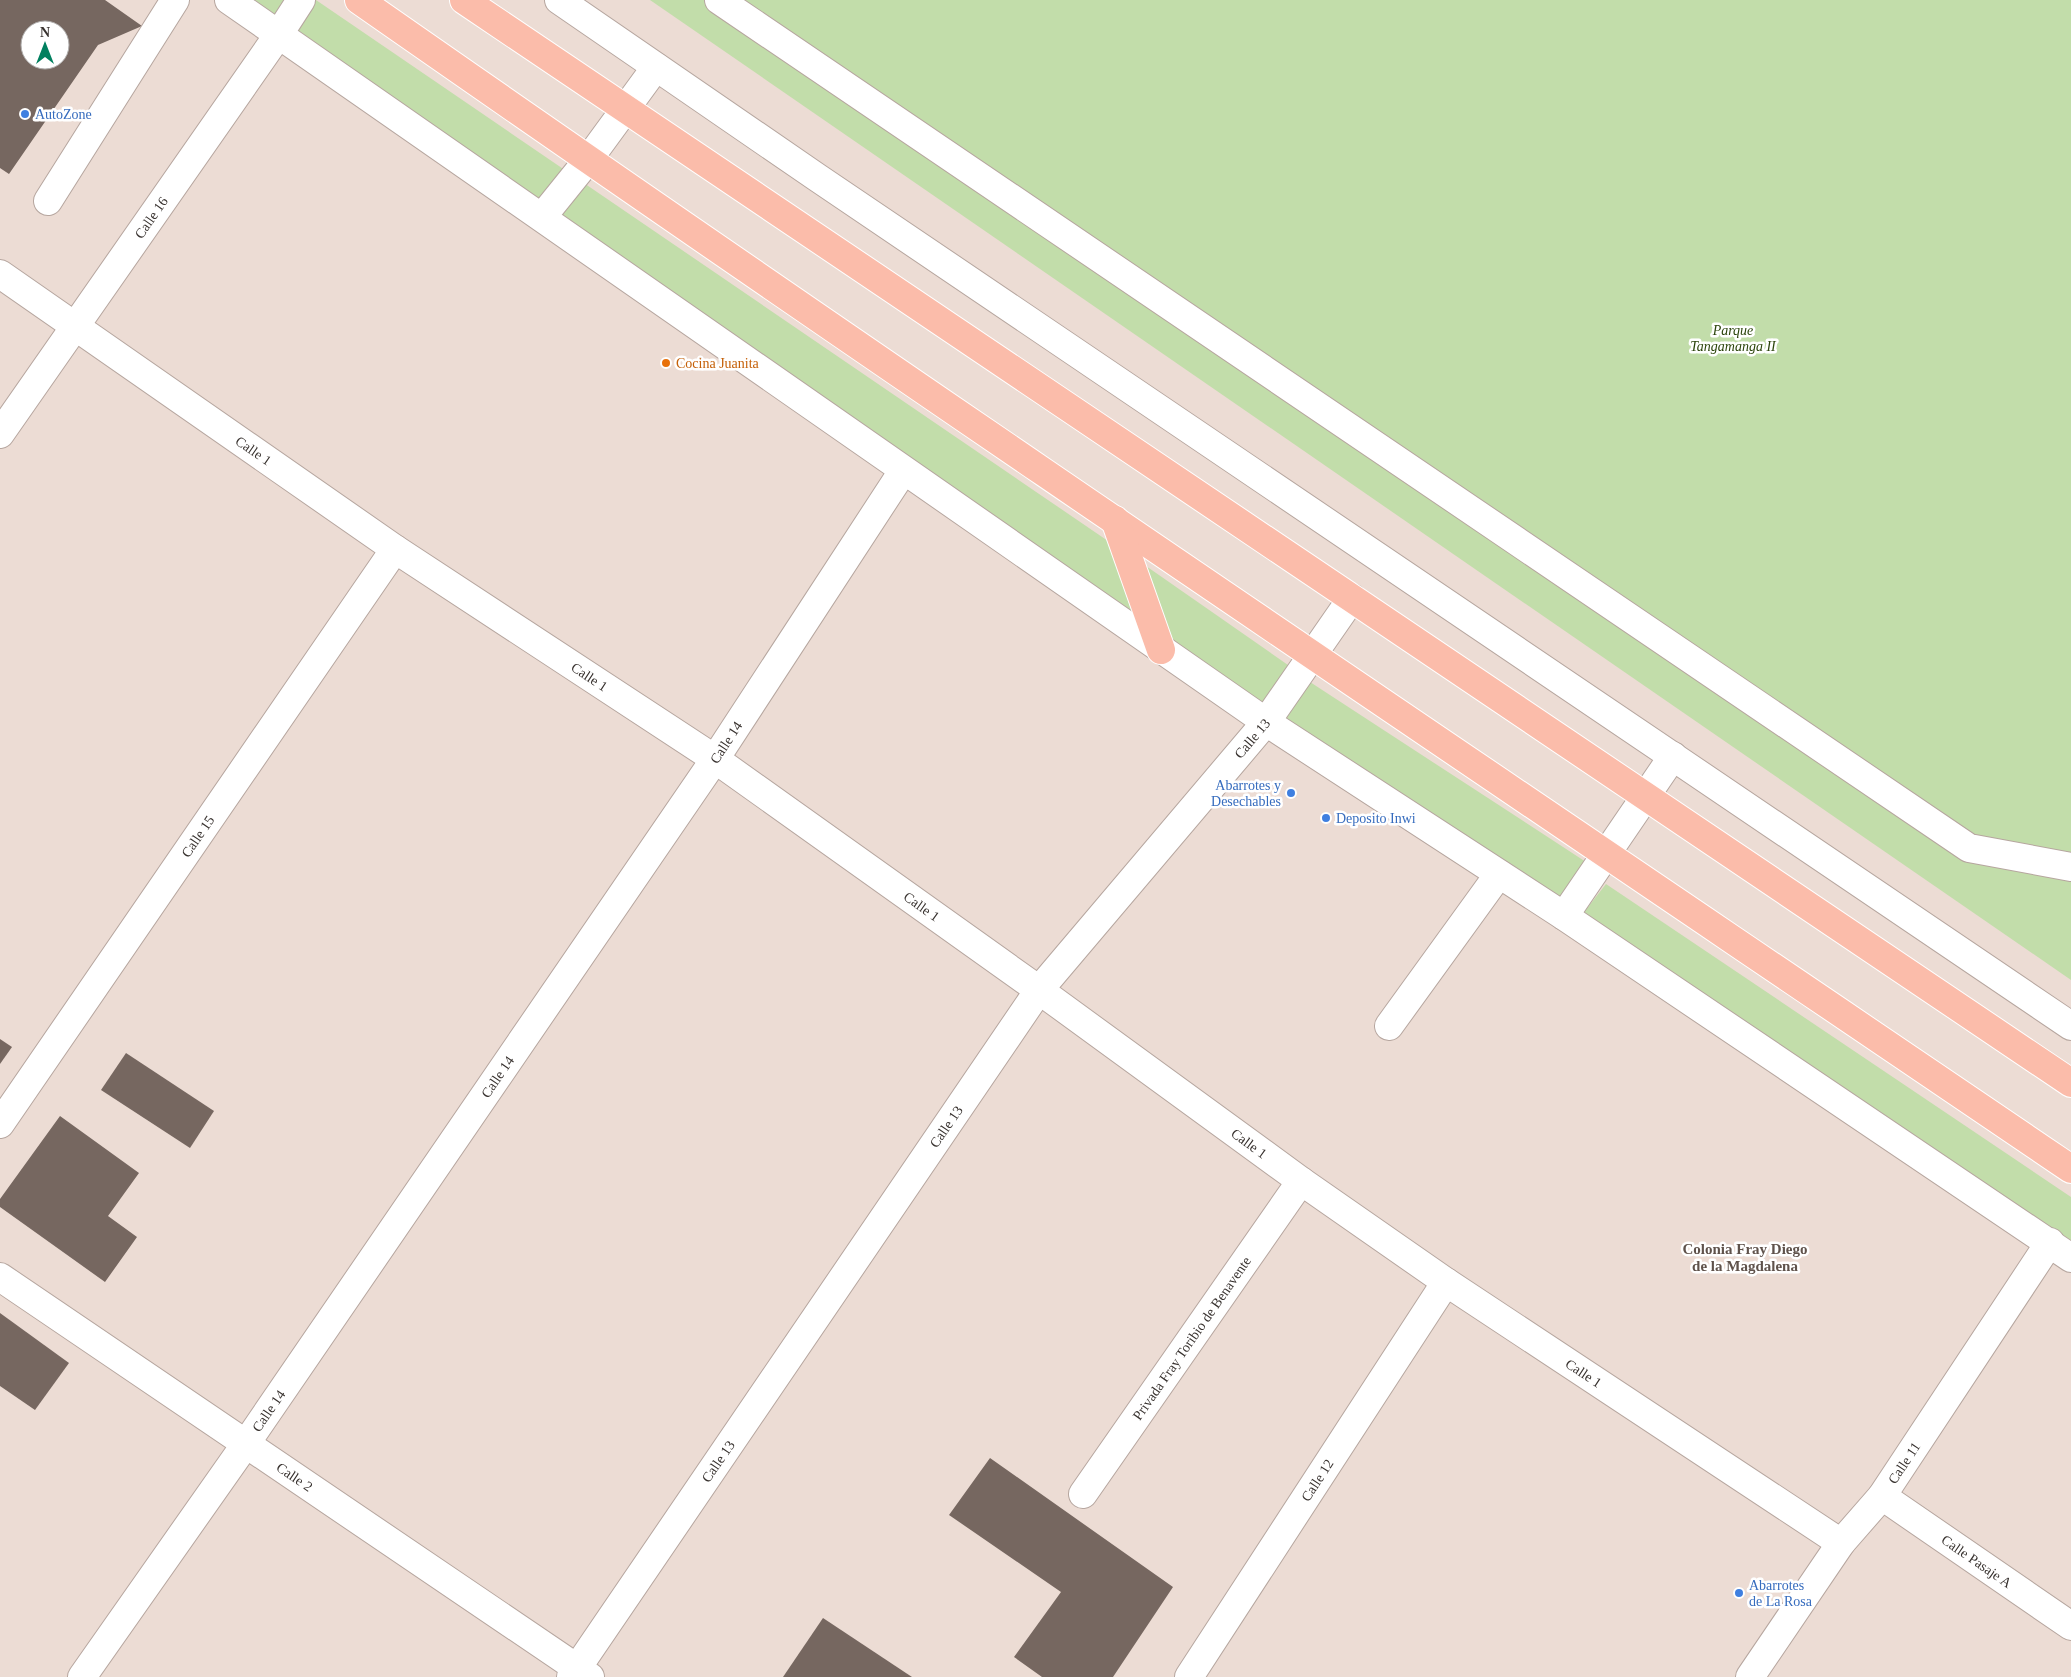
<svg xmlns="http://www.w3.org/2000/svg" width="2071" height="1677" viewBox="0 0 2071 1677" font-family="'Times New Roman',serif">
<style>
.green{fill:#c2ddaa}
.building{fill:#766760;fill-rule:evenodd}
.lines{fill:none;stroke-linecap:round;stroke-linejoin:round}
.minor-casing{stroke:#b6a69f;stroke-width:30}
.major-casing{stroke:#fff;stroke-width:30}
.minor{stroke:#fff;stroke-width:28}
.major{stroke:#fbbcaa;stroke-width:28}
.shop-dot{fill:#3f7fe0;stroke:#fff;stroke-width:2}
.food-dot{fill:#e8710a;stroke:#fff;stroke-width:2}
.labels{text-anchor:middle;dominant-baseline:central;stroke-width:5;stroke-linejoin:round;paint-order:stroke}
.shop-label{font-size:14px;fill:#366cbe;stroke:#fff;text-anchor:start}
.street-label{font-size:14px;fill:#38322f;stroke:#fff}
.park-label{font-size:14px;font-style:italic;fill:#2b440b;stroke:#fff}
.food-label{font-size:14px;fill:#c56008;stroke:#fff;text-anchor:start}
.neighbourhood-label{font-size:15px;font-weight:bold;fill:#5f524b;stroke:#fff}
</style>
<rect width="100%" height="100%" fill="#ecdcd4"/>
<g class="green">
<path d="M236,0H316L1108,541L1133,615Z"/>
<path d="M650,0H2071V980Z"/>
<path d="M1146,566L1288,665L1262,705L1173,643Z"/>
<path d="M1310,682L1586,862L1560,906L1284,717Z"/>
<path d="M1606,884L2071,1197V1260L1577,921Z"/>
</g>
<g class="building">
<path d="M0,0H105L142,26L98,45L9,174L0,168ZM30,30H60V60H30Z"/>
<path d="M0,1039L12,1047L0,1064Z"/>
<path d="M126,1053L214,1111L190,1148L101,1090Z"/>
<path d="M60,1116L139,1173L108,1216L137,1237L105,1282L0,1207V1199Z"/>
<path d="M0,1313L69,1363L35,1410L0,1386Z"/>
<path d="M990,1458L1173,1587L1113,1677H1042L1014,1657L1061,1592L949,1515Z"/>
<path d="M823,1618L912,1677H783Z"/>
</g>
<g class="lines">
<g class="minor-casing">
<g id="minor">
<path d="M229,0L1266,722L1564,916L2071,1258"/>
<path d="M559,0L818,178L2071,1026"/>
<path d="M719,0L1969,848L2071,867"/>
<path d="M48,201L175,0"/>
<path d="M542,217L588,160L656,67"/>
<path id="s1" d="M0,274L395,549L715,759L1039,990L1301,1181L1446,1282L1841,1543"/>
<path id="s2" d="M0,434L279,34L301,0"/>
<path d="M1564,916L1673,756"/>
<path d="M1389,1026L1499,874"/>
<path id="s3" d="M0,1124L395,549"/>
<path id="s4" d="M0,1277L590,1677"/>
<path id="s5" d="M1083,1494L1301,1181"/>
<path id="s6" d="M1882,1496L2071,1626"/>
<path id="s7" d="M82,1677L245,1445L715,759L903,471"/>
<path id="s8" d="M571,1677L1039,990L1266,722L1352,598"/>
<path id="s9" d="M1189,1677L1446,1282"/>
<path id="s10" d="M1750,1677L1841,1543L1882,1496L2050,1242"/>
</g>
</g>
<g class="major-casing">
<g id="major">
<path d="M359,0C926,396 1499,781 2071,1169"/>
<path d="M464,0L2071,1083"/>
<path d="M1115,520L1161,650"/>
</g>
</g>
<use href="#minor" class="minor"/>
<use href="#major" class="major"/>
</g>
<g class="shop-dot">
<circle cx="25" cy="114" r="5"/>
<circle cx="1291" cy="793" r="5"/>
<circle cx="1326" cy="818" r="5"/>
<circle cx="1739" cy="1593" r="5"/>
</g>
<circle class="food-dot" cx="666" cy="363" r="5"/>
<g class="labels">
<g class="shop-label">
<text x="35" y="114">AutoZone</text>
<text x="1281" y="785" text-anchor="end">Abarrotes y<tspan x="1281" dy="16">Desechables</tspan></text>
<text x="1336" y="818">Deposito Inwi</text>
<text x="1749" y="1585">Abarrotes<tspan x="1749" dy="16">de La Rosa</tspan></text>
</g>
<g class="street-label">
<text stroke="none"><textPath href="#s2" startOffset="264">Calle 16</textPath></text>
<text stroke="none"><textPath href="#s1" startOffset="309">Calle 1</textPath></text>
<text stroke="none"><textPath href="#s1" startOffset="714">Calle 1</textPath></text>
<text stroke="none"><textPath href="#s8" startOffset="1161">Calle 13</textPath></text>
<text stroke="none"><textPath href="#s7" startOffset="1135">Calle 14</textPath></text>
<text stroke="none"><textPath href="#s3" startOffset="349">Calle 15</textPath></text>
<text stroke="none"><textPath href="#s1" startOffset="1118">Calle 1</textPath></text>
<text stroke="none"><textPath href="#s7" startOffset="730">Calle 14</textPath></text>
<text stroke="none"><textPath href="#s8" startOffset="666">Calle 13</textPath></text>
<text stroke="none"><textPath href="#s1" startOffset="1522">Calle 1</textPath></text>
<text stroke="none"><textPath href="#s5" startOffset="190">Privada Fray Toribio de Benavente</textPath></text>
<text stroke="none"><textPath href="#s1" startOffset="1928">Calle 1</textPath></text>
<text stroke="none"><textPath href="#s7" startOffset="325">Calle 14</textPath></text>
<text stroke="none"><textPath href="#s8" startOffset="261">Calle 13</textPath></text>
<text stroke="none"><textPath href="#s10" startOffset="264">Calle 11</textPath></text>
<text stroke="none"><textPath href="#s4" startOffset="356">Calle 2</textPath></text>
<text stroke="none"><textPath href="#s9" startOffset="235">Calle 12</textPath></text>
<text stroke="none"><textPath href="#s6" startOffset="115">Calle Pasaje A</textPath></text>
</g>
<g class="park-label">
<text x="1733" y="330">Parque<tspan x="1733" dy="16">Tangamanga II</tspan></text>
</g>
<g class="food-label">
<text x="676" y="363">Cocina Juanita</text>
</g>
<g class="neighbourhood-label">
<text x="1745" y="1249">Colonia Fray Diego<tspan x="1745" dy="17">de la Magdalena</tspan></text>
</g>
</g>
<g transform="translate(45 45)"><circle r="24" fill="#ffffff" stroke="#afadac"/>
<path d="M0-4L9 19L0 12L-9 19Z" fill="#01805f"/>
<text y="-8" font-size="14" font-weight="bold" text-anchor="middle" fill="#38322f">N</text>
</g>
</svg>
